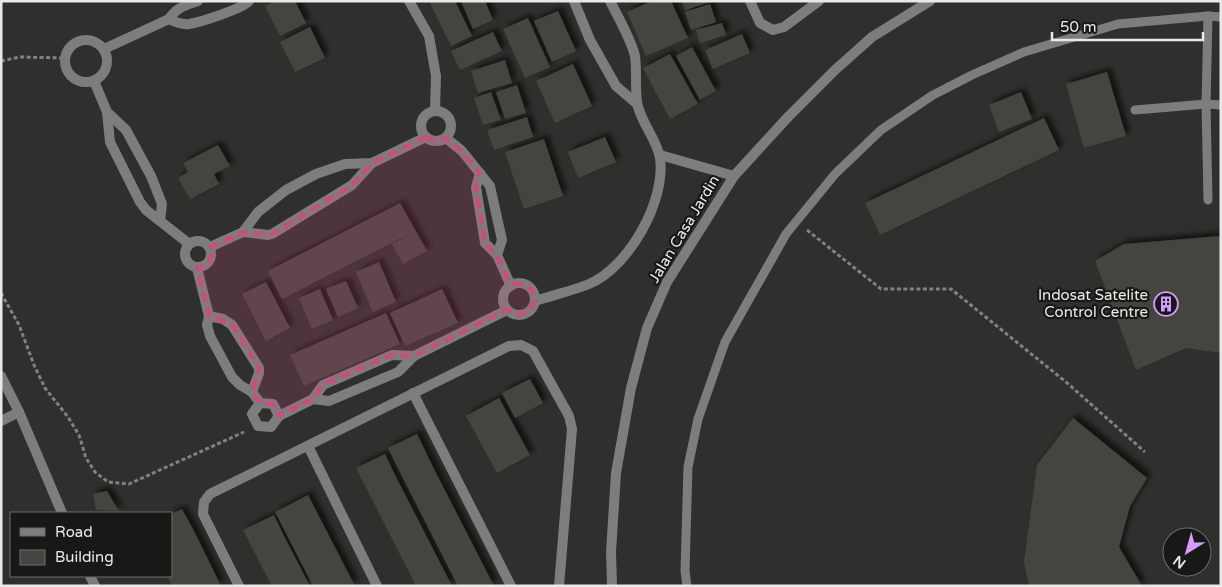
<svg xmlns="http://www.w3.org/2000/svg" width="1222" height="587" viewBox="0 0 1222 587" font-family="'Varela Round',sans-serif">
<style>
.building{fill:#444441;filter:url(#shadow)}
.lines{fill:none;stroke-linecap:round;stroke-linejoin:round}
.path{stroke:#818280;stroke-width:3;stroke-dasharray:4 2.5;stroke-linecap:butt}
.service{stroke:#7e7d7e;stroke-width:9}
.minor{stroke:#7e7d7e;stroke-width:10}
.tertiary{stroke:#7e7d7e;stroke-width:10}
.marked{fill:#cc4c7e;fill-opacity:0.2;stroke:#cc4c7e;stroke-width:4;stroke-dasharray:10 6;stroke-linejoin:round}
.labels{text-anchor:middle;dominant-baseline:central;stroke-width:4.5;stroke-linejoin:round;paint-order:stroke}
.street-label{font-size:15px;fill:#e9eae8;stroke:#181816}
.poi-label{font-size:15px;fill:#e9eae8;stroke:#181816;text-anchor:end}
</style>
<defs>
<filter id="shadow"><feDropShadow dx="4.5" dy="-4.5" stdDeviation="2.5" flood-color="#0009"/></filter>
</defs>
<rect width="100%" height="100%" fill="#2f302d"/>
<g class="building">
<path d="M275,1H295L306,23L280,36L265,6Z"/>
<path d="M429,1H455L472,36L451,46Z"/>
<path d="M461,1H485L493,20L473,29Z"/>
<path d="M652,1H671L688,38L646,56L627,12Z"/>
<path d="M682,1H710V2L685,10Z"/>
<path d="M710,4L716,22L691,30L685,12Z"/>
<path d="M558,11L576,51L552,62L534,21Z"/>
<path d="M528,18L550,67L525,78L503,29Z"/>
<path d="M722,23L726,35L700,43L696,30Z"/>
<path d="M310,27L325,58L295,72L280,42Z"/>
<path d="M493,32L502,51L460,70L451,51Z"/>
<path d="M742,34L750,53L713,69L705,50Z"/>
<path d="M692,47L716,91L700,100L676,56Z"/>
<path d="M670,54L698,104L670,119L643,68Z"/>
<path d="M505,60L512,83L478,93L471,71Z"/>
<path d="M573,64L592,106L555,123L536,81Z"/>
<path d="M1107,72L1126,136L1084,148L1066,84Z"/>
<path d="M517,85L526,113L505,119L496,92Z"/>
<path d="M491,92L501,120L483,125L474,98Z"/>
<path d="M1021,92L1032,119L999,132L989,105Z"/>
<path d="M527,117L533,137L494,150L487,130Z"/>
<path d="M1044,118L1059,150L880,235L865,203Z"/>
<path d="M605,137L616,162L578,178L568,152Z"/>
<path d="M544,139L563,196L524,209L505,152Z"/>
<path d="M218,145L230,166L214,174L219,184L190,199L178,178L188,172L183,163Z"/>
<path d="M400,203L427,251L403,264L392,244L413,232L282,299L268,271Z"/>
<path d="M1221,236V353L1186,348L1136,370L1095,261L1124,244Z"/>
<path d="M379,262L396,302L373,312L356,272Z"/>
<path d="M346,281L358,308L338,317L326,289Z"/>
<path d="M266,282L290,328L266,341L242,294Z"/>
<path d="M320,289L333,320L312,329L299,298Z"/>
<path d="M442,289L458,323L405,346L390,313Z"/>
<path d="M386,313L400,344L304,386L290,355Z"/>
<path d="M530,379L543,403L515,418L502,393Z"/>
<path d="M499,398L530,455L497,473L466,416Z"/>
<path d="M1073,418L1147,478L1130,506L1119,547L1142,586H1029L1024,562L1037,465Z"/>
<path d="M417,434L435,471L494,586H458L407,486L388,448Z"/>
<path d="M385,454L395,475L452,586H416L356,468Z"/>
<path d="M107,491L119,511L96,510L93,494Z"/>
<path d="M308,495L325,528L355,586H313L292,545L275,512Z"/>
<path d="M182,509L195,533L221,586H172L167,576H171V514Z"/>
<path d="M274,515L285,538L310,586H272L265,573L243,530Z"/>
</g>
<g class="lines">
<g class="path">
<path d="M1,61L20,57L64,58"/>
<path d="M807,230L881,289H951L1066,382L1145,452"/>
<path d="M1,293L19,325L34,365L45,388L68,417L79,435L86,458L95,472L108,482L129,484L244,432"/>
</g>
<g class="service">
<path d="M1208,16L1206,104L1208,200"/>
<path d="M1135,110L1206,104L1221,105"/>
<path d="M687,586L685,571L688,467L698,419L725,342L786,234L835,174L881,130L933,95L972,75L1024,52L1118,24L1208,16L1221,17"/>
</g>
<g class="minor">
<path d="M409,1L429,36L436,76L435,110"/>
<path d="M574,1L590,40L616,86L637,104"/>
<path d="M750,1L760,23L773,30L784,27L819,1"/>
<path d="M169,19C175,22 182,25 189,24C201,22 242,9 249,1"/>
<circle cx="86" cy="61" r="21"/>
<path d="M104,49L169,19C176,8 185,5 198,1"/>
<path d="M94,81L107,112L110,142L140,202L146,210L188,243"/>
<circle cx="436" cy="126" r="15"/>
<path d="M107,112L126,130L151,176L162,204L160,221"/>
<path d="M446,138L462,151L490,186L502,240L497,255"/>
<path d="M660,155L734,176"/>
<path d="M480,173L476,187L485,243L497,255L511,286"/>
<path d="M243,232L268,235L272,234L352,185L372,163"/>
<circle cx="198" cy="254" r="13"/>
<path d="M210,247L243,232L258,212L286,190L316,174L345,164L372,163L426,137"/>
<path d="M197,268L209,316L207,325L210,336L232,377L240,385L252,392L260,403"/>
<circle cx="519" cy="299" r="16"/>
<path d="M535,301C553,295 572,291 589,284C629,267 666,201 660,158C657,139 640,122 637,102C635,87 637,71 635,56C631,39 618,17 610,1"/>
<path d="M209,316L223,319L232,325L259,368V373L252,392"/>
<path d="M1,376L19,412L62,513"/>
<path d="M413,393L511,586"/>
<path d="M313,399L329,401L398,372L414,356L507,310"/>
<path d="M260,403L273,404L279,416L271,427L258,426L252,414Z"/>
<path d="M279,416L313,399L323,385L392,355L414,356"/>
<path d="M1,421L19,412"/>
<path d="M308,446L377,586"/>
<path d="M90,576L95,586"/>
<path d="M239,586L203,514L204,502L210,494L509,346L521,345L533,351L569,416L572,429L559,586"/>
</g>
<path class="tertiary" d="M612,586L611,552L616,473L631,388L647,328L667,282L734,176L788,117L835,70L872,37L930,1"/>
</g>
<path class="marked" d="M426,137L436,141L446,138L462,151L480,173L476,186L485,243L497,255L510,283L523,284L532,290L535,301L529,312L518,315L507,310L414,356L392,355L323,385L313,399L279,416L273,404L260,403L252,392L259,368L232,325L209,316L197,268L207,265L212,256L210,247L243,232L272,234L352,185L372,163Z"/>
<defs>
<g id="building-ring" transform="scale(1.25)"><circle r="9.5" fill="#181816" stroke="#d49cfc" stroke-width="1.5"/><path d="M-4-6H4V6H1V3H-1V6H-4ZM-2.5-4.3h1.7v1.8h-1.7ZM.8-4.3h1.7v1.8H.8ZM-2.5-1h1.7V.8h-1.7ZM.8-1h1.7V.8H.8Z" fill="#d49cfc"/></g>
</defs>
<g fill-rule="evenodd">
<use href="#building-ring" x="1166" y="304"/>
</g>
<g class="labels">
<g class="street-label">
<text transform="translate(684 229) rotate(-59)">Jalan Casa Jardin</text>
</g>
<g class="poi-label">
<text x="1148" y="295">Indosat Satelite<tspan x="1148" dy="17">Control Centre</tspan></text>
</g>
</g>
<rect width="1222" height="587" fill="none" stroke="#e9eae8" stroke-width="5"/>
<rect x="10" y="512" width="162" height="65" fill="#181816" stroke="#6c6c6a"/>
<rect x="20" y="528" width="25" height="8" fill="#7e7d7e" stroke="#6c6c6a"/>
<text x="55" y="537" font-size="15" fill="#e9eae8">Road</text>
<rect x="20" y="550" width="25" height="15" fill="#444441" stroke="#6c6c6a"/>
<text x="55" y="562" font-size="15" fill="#e9eae8">Building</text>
<g transform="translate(1187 552) rotate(217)"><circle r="24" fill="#181816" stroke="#6c6c6a"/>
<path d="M0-4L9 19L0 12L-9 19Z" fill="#d49cfc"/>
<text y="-8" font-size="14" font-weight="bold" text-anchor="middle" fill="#e9eae8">N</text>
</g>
<path d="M1052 32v8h151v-8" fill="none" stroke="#e9eae8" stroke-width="2.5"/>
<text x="1060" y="32" font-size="15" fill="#e9eae8" stroke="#181816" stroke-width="4" paint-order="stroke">50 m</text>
</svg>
